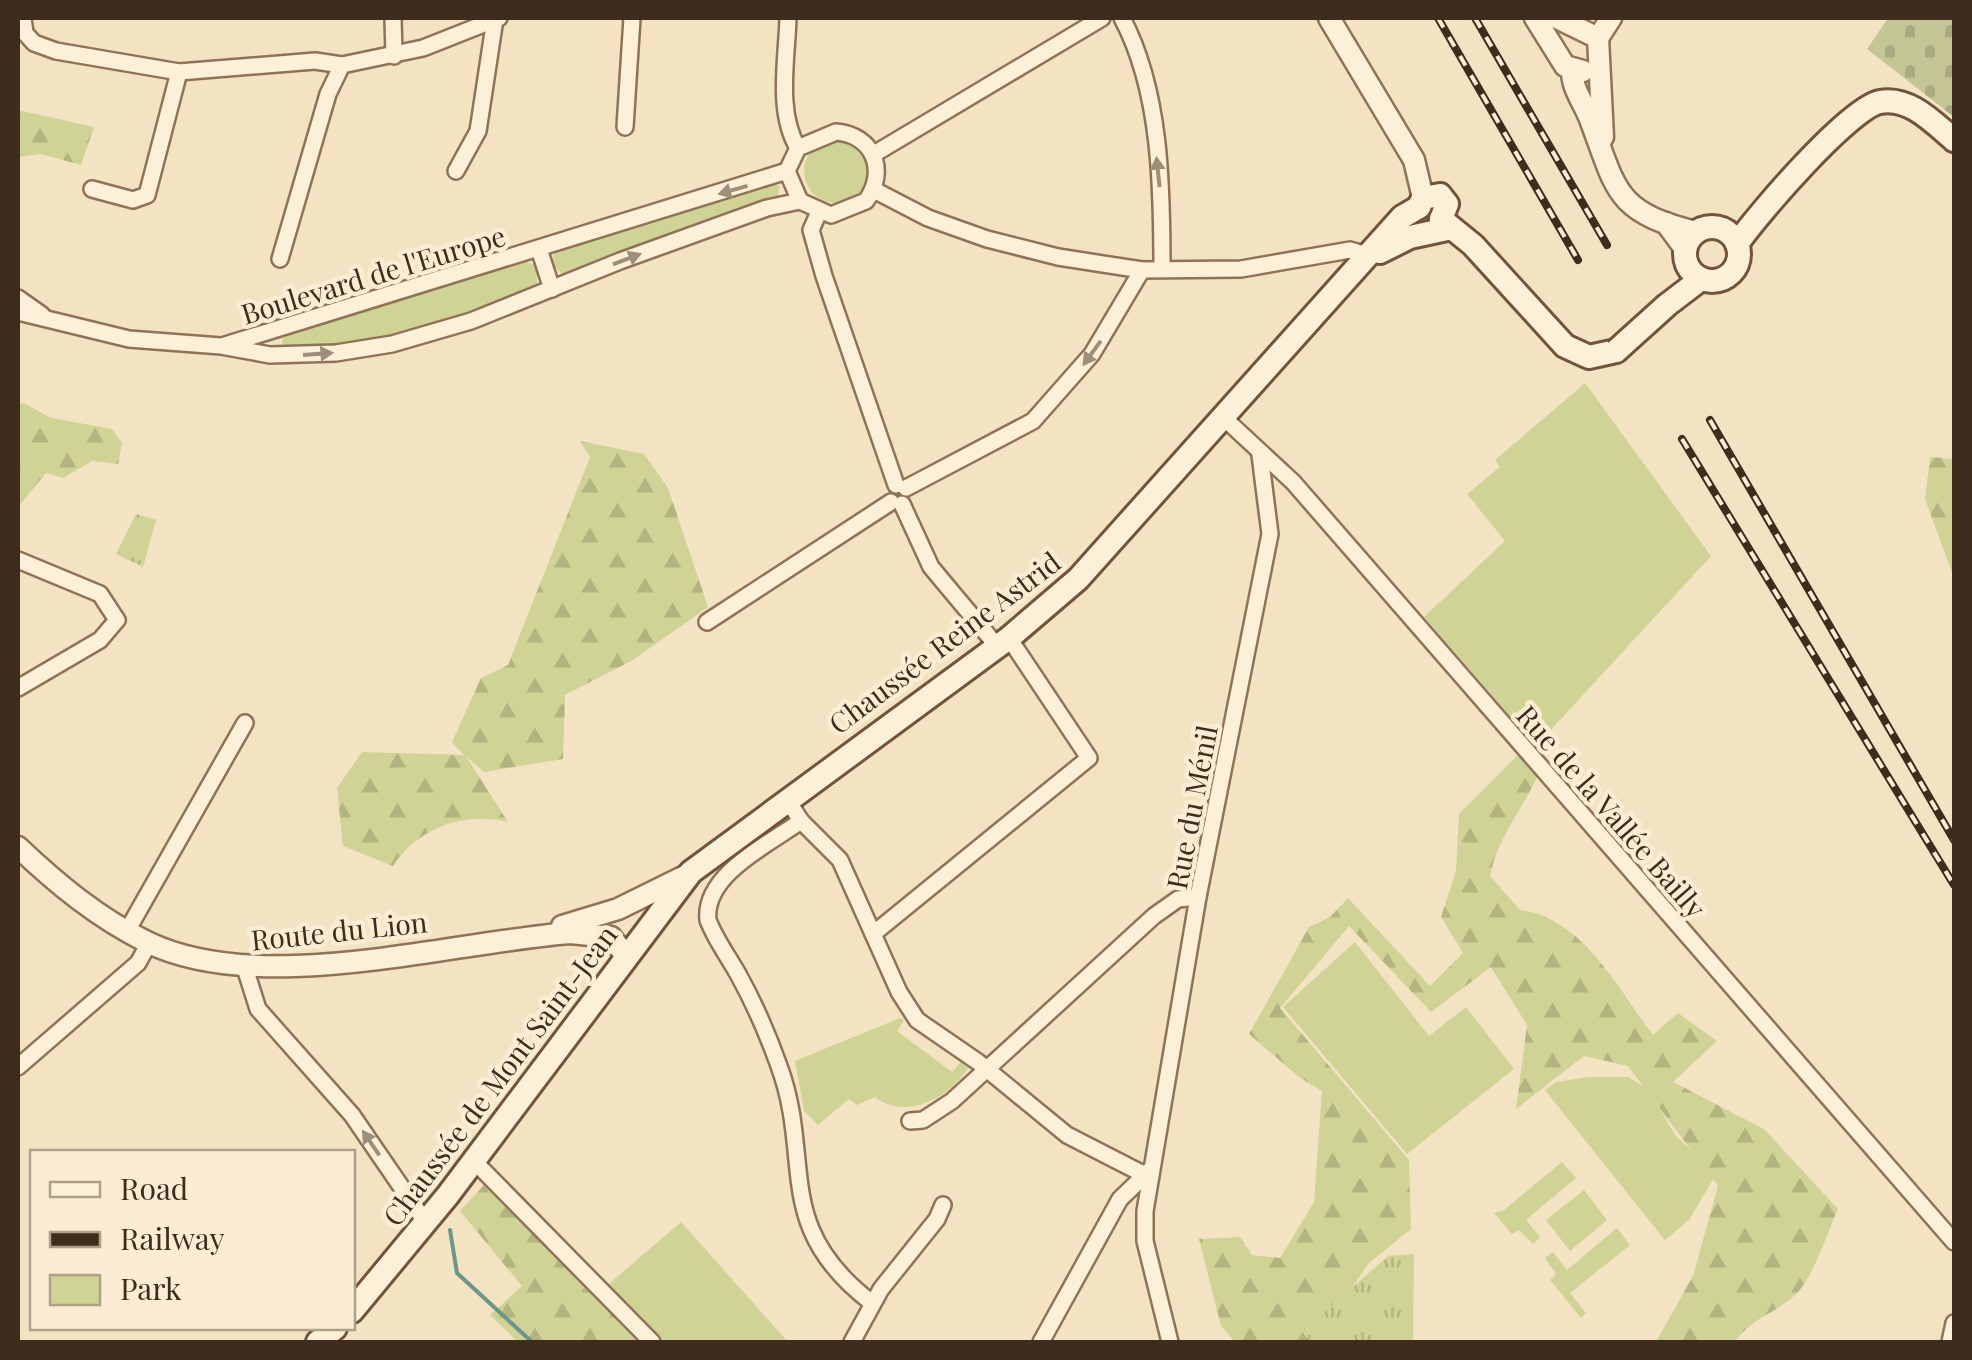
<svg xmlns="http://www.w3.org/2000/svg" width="1972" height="1360" viewBox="0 0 1972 1360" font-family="'Playfair Display',serif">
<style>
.green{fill:#cfd395}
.forest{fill:url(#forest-firs)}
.cemetery{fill:url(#cemetery-stones)}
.park{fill:url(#park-tufts)}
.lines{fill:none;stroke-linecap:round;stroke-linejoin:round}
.stream{stroke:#6b9689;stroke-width:4}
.minor-casing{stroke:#907357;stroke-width:20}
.tertiary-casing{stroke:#907357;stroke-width:25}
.secondary-casing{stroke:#72543a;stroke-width:28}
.minor{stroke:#fdf0d8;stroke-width:15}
.tertiary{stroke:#fdf0d8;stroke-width:20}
.secondary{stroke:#fdf0d8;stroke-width:22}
.rail-casing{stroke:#3f2c1d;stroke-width:8}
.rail{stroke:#faedd4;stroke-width:4;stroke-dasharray:11;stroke-linecap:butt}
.secondary-bridge-casing{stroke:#72543a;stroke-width:28;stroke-linecap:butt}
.secondary-bridge{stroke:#fdf0d8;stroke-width:22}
.oneway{fill:#9e8e7a}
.labels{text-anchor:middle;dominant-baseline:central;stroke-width:9;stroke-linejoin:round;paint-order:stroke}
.street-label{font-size:28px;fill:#3f2c1d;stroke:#faedd4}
</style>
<defs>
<pattern id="forest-firs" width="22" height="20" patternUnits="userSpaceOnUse" patternTransform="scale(2.5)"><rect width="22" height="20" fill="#cfd395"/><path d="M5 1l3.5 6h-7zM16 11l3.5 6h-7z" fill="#b3b580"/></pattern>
<pattern id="cemetery-stones" width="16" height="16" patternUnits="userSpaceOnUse" patternTransform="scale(2.5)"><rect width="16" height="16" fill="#c4c795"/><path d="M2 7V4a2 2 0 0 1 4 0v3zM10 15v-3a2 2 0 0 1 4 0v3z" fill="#a9ab80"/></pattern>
<pattern id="park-tufts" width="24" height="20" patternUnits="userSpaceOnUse" patternTransform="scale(2.5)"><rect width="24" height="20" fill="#cfd395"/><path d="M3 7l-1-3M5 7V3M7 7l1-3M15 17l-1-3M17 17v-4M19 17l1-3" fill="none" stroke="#b3b580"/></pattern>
</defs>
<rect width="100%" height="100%" fill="#f3e3c3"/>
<g class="green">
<circle cx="836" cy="171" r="32"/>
<path d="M770,184L780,186L777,198L564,276L553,265V255L561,249Z"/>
<path d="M523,261L538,266L537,285C486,326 352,347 287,349L282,344L284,334Z"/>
<path d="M1585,383L1711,556L1536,746L1424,617L1505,541L1467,494L1500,467L1495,460Z"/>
<path d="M1355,942L1429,1036L1466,1007L1514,1069L1407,1154L1283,1007Z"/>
<path d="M900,1018L904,1020L897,1031L952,1072L961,1062L968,1068C949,1098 906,1121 875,1097L857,1105L849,1099L818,1125L804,1111L795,1061Z"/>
<path d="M1589,1077H1628L1648,1089L1675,1135L1716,1174L1689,1220L1665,1240L1545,1090L1556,1082Z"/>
<path d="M1562,1162L1576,1178L1526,1220L1540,1237L1533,1244L1519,1230L1512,1234L1494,1213L1504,1210Z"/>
<path d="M1584,1190L1607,1220L1570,1251L1546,1220Z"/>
<path d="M681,1222L788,1342H664L609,1284Z"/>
<path d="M1617,1228L1630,1245L1570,1293L1586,1313L1581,1318L1550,1280L1556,1274L1545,1258L1553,1252L1567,1270Z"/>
</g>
<g class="forest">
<path d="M18,110L94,127L81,165L41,154L18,157Z"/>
<path d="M24,403L51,418L112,429L122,443L118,464L92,461L63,478L46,473L18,507V405Z"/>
<path d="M580,441L644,454L668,488L708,607L633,660L565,695L563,759L484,772L466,756L508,822C465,811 417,828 393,866L343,846L337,788L362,752L464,755L452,742L481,678L508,665L590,457Z"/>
<path d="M1930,457L1954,459V578L1925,499Z"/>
<path d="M1522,751L1540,770C1524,809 1498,835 1490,876L1520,910C1583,918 1617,988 1653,1035L1678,1013L1717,1041L1673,1082L1764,1129L1838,1209C1828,1231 1813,1278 1796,1294C1777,1313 1752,1317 1735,1342H1656L1693,1276L1718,1186L1628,1066L1584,1056L1516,1109L1527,1025L1491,967L1431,1012L1349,926L1280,1008L1409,1160L1411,1229L1369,1263L1315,1342H1235L1221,1326L1199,1239L1240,1237L1252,1255L1280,1258L1314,1202L1322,1091L1300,1078L1249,1034L1309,927L1330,917L1348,898L1430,986L1463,953L1441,917L1456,871L1459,814Z"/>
<path d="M485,1184L579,1275L576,1279L638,1342H518L490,1315L522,1286L460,1211Z"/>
</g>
<path class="cemetery" d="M1888,18H1954V117L1867,49Z"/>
<g class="park">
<path d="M136,514L156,520L143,567L116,554Z"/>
<path d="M1414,1254L1413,1342H1310L1302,1332L1388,1256Z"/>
</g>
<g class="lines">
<path class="stream" d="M450,1230L457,1273L532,1342"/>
<g class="minor-casing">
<g id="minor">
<path d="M23,18L25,33L34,43L56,51L179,72L315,61L342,65L423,48L499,18"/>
<path d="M393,18L394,56"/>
<path d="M788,18C787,58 776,112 798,148"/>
<path d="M1122,18C1161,91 1162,188 1162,269"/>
<path d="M625,127L632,18"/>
<path d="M836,132C873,135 888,170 866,201L831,215L800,201L787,171L798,148Z"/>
<path d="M874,154L1102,18"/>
<path d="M456,171L478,131L495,19"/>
<path d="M92,189L133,200L147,195L179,72"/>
<path d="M874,190L928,218L987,239L1058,257L1142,270L1241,269L1350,250L1371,256"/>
<path d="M819,212L811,230L824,276L896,485"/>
<path d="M539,249L552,289"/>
<path d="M280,259L328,94L342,65"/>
<path d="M18,298L42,315"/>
<path d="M18,312L129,339L221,346L270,355L336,353L392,344L471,321L620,261L767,208L800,201"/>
<path d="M225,345L787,171"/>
<path d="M1224,418L1293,482L1954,1242"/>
<path d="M906,488L1033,421L1092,354L1142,270"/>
<path d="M902,504L931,567L997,646"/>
<path d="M18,560L100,594L117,620L100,640L18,688"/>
<path d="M707,622L891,502"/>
<path d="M787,799L801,821L840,860L899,992L917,1020L978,1062L1067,1135L1145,1175L1151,1169"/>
<path d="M801,821C769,844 703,875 708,920C715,939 728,956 738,974C754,1003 768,1035 779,1066C814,1161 771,1226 872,1303"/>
<path d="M127,931L245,723"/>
<path d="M873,934L1089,758L1009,638"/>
<path d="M245,968L258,1009L352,1115L426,1223"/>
<path d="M18,1067L138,963L149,943"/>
<path d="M910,1121L923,1120L952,1101L1154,916L1178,899L1198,897"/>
<path d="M474,1161L652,1342"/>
<path d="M852,1342L881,1289L937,1219L943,1205"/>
<path d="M1041,1342L1120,1199L1145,1175"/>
<path d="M1170,1342L1145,1241V1211L1198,897L1270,534L1260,455"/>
<path d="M1950,1342L1954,1323"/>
</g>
</g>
<g class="tertiary-casing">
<g id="tertiary">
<path d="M1329,18L1414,160L1423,198"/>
<path d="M1535,18L1565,66L1583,71"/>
<path d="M1557,18L1598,38L1603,137"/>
<path d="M1598,38L1611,18"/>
<path d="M1572,71C1572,90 1585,104 1591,122C1617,191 1615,212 1696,232"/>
<path d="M1666,223L1685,249"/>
<path d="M18,847C57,884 98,918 147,942C260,997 445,943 570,933L611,937L626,956"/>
<path d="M562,926L618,909L687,875"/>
</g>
</g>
<g class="secondary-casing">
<g id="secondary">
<path d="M1419,207L1423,198L1440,195L1447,204L1441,219"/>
<path d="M1441,219L1473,245L1565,346L1589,357L1616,351"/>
<circle cx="1712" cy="254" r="27"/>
<path d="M1737,244C1757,215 1849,108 1880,102C1909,96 1934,123 1954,140"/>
<path d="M1380,252L1410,237L1447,229"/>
<path d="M1667,305L1701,279"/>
<path d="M352,1311L448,1195L691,872L1009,638L1078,579L1402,217L1419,207"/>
<path d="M318,1342L335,1328"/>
</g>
</g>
<use href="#minor" class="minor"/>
<use href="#tertiary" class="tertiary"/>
<use href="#secondary" class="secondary"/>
<g class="rail-casing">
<g id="rail">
<path d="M1438,18L1578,260"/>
<path d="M1475,18L1607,245"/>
<path d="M1710,420L1954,840"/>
<path d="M1682,439L1954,885"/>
</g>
</g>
<use href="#rail" class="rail"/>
<g class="secondary-bridge-casing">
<path id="secondary-bridge" d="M1616,351L1667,305"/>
</g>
<use href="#secondary-bridge" class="secondary-bridge"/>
</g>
<defs><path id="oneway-solid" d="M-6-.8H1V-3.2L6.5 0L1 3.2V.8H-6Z" transform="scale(2.5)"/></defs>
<g class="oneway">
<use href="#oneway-solid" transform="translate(1158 172) rotate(-96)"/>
<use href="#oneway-solid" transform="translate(733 190) rotate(164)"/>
<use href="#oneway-solid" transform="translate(627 259) rotate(-21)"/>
<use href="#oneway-solid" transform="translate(1092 353) rotate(126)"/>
<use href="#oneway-solid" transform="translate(318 354) rotate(-4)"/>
<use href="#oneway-solid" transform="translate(371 1143) rotate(-124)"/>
</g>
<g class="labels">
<g class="street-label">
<text transform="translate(373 274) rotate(-17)">Boulevard de l'Europe</text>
<text transform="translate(944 642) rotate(-37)">Chaussée Reine Astrid</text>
<text transform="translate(1191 807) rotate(-79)">Rue du Ménil</text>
<text transform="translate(1612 811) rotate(49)">Rue de la Vallée Bailly</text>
<text transform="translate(339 930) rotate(-6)">Route du Lion</text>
<text transform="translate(499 1075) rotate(-53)">Chaussée de Mont Saint-Jean</text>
</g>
</g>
<rect width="1972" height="1360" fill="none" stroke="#3f2c1d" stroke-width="40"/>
<rect x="30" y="1150" width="325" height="180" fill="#faedd4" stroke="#afa08b" stroke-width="2.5"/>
<rect x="50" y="1182" width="50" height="15" fill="#fdf0d8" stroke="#afa08b" stroke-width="2.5"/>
<text x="120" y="1200" font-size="30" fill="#3f2c1d">Road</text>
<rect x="50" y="1232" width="50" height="15" fill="#3f2c1d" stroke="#afa08b" stroke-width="2.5"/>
<text x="120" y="1250" font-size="30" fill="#3f2c1d">Railway</text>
<rect x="50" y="1275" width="50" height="30" fill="#cfd395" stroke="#afa08b" stroke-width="2.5"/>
<text x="120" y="1300" font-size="30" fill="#3f2c1d">Park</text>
</svg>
